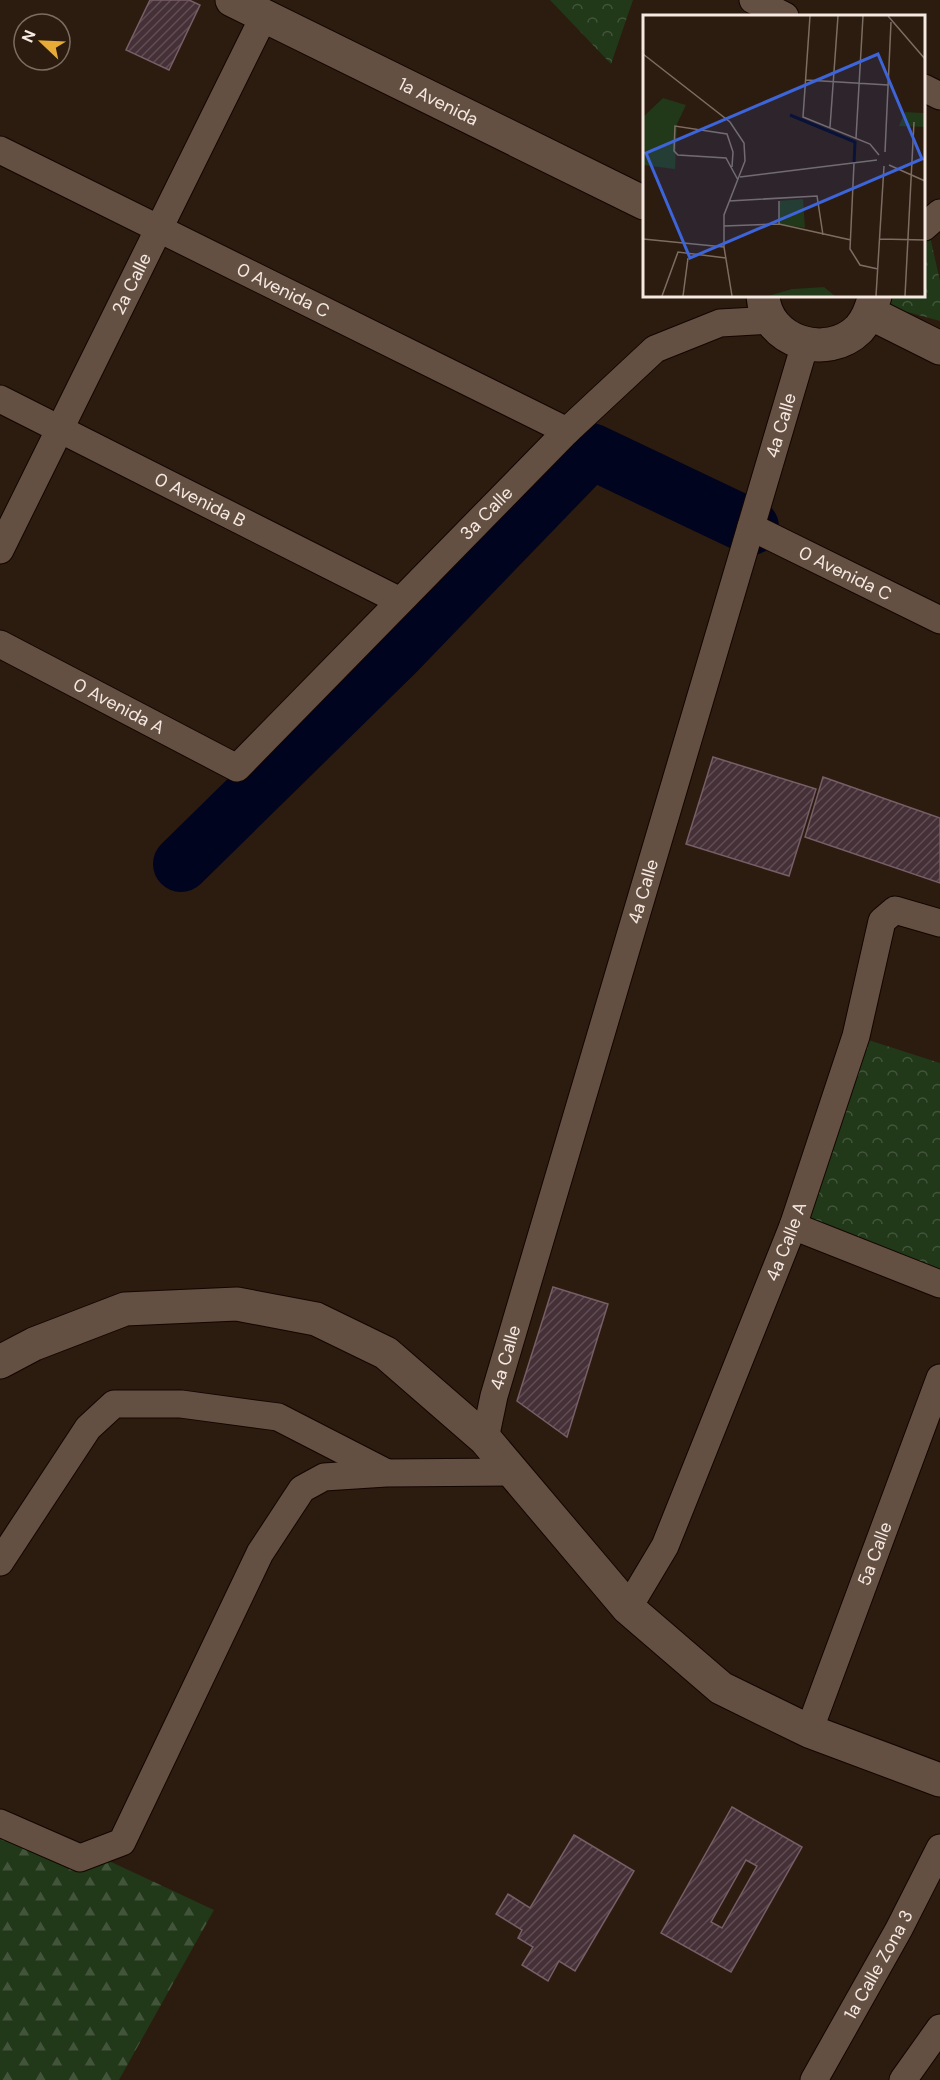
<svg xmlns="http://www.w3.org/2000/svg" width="940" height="2080" viewBox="0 0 940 2080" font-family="'DM Sans',sans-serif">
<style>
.forest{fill:url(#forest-firs)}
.park{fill:url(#park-crowns)}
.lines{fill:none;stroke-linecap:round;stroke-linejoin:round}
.river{stroke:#00041e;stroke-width:56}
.building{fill:url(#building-hatch);stroke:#775e67;stroke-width:1.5;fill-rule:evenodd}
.street-casing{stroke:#130500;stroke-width:29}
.secondary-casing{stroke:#130500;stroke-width:35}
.street{stroke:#645043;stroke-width:27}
.secondary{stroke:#645043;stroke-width:33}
.labels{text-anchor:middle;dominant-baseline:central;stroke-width:4.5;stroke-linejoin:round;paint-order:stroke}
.street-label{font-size:18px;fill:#f5e9e1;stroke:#2c1b0f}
.inset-river{fill:none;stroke:#00041e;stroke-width:3}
.inset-road{fill:none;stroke:#7c6d63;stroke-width:1.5}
.view{fill:#3d65d9;fill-opacity:0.15;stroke:#3d65d9;stroke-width:3}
.inset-edge{fill:none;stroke:#f5e9e1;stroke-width:3}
</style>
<defs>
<pattern id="forest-firs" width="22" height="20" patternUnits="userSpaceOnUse" patternTransform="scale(1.5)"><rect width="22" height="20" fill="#213819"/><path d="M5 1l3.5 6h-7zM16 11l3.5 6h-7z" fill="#42553a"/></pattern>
<pattern id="park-crowns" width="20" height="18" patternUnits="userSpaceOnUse" patternTransform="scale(1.5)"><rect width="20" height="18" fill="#213819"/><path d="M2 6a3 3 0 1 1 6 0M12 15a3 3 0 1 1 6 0" fill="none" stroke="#42553a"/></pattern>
<pattern id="building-hatch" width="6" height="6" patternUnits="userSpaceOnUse" patternTransform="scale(1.5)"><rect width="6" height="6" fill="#453038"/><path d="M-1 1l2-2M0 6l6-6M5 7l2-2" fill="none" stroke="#604e54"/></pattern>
</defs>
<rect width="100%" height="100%" fill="#2c1b0f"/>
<path class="forest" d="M0,1810L214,1910L119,2080H0Z"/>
<g class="park">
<path d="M550,0H633L611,64Z"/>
<path d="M929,232L940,281V321L878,304L877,296H924V236Z"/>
<path d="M856,1036L940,1063V1284L793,1226Z"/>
</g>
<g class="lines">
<path class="river" d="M181,864L395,654L591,451L751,527"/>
</g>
<g class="building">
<path d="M150,0H189L200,5L169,70L126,50Z"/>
<path d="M713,757L816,789L789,876L686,844Z"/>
<path d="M823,777L940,818V883L805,837Z"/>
<path d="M553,1287L608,1304L567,1437L517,1401Z"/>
<path d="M732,1807L802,1847L731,1972L661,1933ZM746,1860L757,1866L722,1928L711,1922Z"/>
<path d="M574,1835L634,1871L575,1971L559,1961L548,1981L522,1965L533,1947L518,1938L522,1930L496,1914L508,1894L530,1908Z"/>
</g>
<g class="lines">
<g class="street-casing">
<g id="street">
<path d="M753,0L785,16"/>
<path d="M924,88L940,96"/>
<path id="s1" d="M0,150L567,431"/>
<path d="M924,227L940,213"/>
<path id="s2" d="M0,399L400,601"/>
<path id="s3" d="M751,527L940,620"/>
<path id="s4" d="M0,550L264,16"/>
<path id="s5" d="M0,644L237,768L567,431L655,349L720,323L771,320"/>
<path d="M793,1226L940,1284"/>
<path id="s6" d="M485,1439L494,1396L805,344"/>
<path d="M0,1562L88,1428L114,1404H181L278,1417L385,1472"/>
<path id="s7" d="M628,1608L665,1546L793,1226L856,1036L882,921L895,910L940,923"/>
<path id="s8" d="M809,1731L940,1378"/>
<path d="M0,1823L80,1858L122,1842L260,1553L302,1489L324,1477L386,1473L513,1472"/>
<path id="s9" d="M814,2080L899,1929L940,1848"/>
<path d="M903,2080L940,2028"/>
</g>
</g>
<g class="secondary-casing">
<g id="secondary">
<path id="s10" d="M232,0L644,203"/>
<path d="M763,296C766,342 827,361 859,329C868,319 871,308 875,296"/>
<path d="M870,313L940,348"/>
<path d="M0,1362L34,1344L125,1309L237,1304L316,1319L386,1353L485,1439L628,1608L721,1688L809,1731L940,1780"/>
</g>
</g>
<use href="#street" class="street"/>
<use href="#secondary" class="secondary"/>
</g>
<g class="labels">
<g class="street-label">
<text stroke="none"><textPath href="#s10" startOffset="230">1a Avenida</textPath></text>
<text stroke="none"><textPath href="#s4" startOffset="297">2a Calle</textPath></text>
<text stroke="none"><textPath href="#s1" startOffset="316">0 Avenida C</textPath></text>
<text stroke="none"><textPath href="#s6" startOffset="1056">4a Calle</textPath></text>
<text stroke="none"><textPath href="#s2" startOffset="224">0 Avenida B</textPath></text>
<text stroke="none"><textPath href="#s5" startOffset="624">3a Calle</textPath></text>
<text stroke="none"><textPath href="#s3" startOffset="105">0 Avenida C</textPath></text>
<text stroke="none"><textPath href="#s5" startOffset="134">0 Avenida A</textPath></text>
<text stroke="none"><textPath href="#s6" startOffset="570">4a Calle</textPath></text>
<text stroke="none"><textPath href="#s7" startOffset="400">4a Calle A</textPath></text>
<text stroke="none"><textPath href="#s6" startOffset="84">4a Calle</textPath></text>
<text stroke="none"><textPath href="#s8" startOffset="189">5a Calle</textPath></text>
<text stroke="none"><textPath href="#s9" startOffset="132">1a Calle Zona 3</textPath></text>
</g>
</g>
<g transform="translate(643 15)">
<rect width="282" height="282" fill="#2c1b0f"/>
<path d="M20,83L43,90L34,109L32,154L0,150V102ZM181,272L192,281H125L149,274Z" fill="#213819"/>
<path d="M262,97L281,98L282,112L256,111ZM160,184L162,213L136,209V186Z" fill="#213819"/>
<path class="inset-river" d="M147,100L212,127L211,148"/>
<path class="inset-road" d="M167,1L160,102L227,129L236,140M245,1L282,44M0,39L87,107L101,128L102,146L81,200V232L89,281M163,65L245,70M187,112L195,1M213,123L220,1M242,137L248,7M211,148L207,234L217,250L235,254M246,150L282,166M89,152L90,137L84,119L32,111L31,136L35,140L83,143L95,165M97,162L234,145M86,186L174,181L180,220M136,186V209M81,211L136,209L208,225M0,224L81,232M237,224L282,225M19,281L35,237L83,243M40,281L45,243M233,281L241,151M262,281L271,107"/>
<path class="view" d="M235,39L279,144L47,243L3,138Z"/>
<rect width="282" height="282" class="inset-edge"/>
</g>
<g transform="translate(42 42) rotate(293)"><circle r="28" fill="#2c1b0f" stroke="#7c6d63" stroke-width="1.5"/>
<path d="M0-4.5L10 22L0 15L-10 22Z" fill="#e6ac36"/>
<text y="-9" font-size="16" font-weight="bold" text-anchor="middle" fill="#f5e9e1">N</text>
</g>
</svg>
